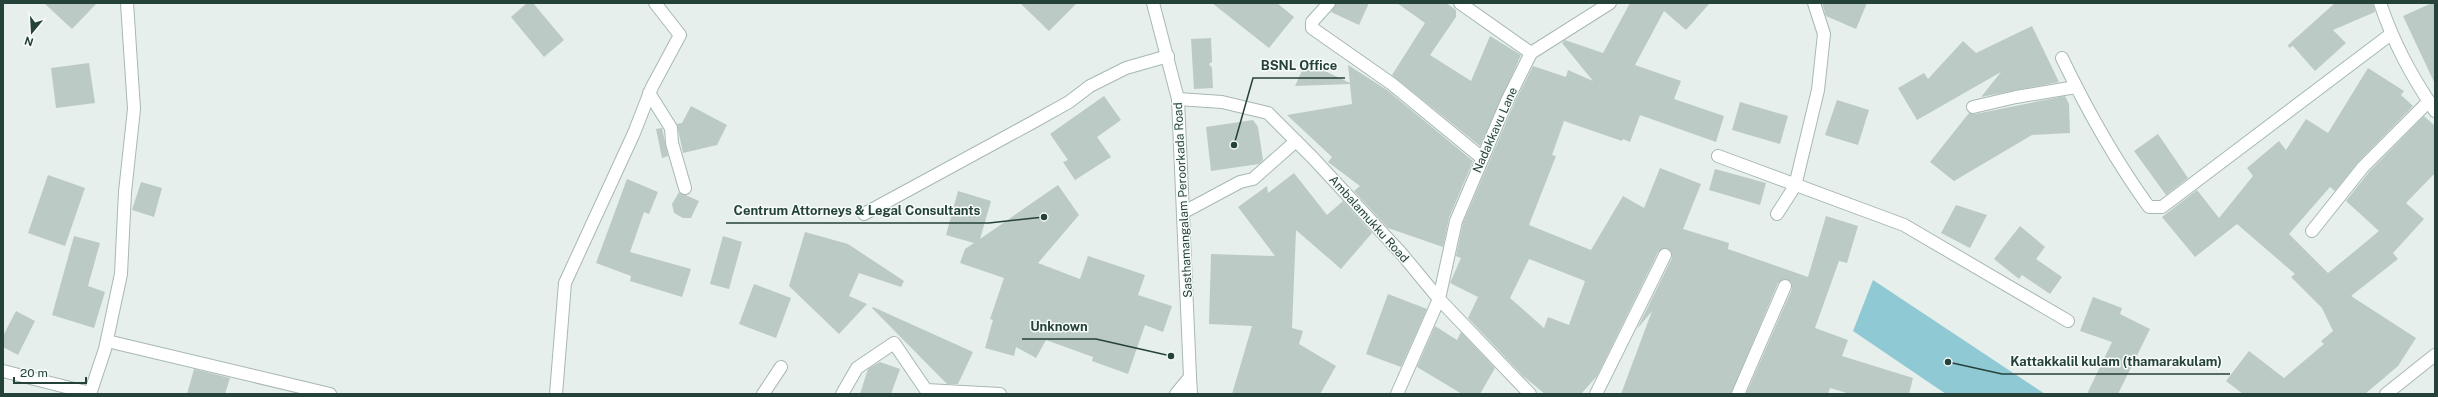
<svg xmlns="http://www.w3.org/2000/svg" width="2438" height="397" viewBox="0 0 2438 397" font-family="'Public Sans',sans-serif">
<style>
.water{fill:#8ec9d4}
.building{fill:#bbcac4;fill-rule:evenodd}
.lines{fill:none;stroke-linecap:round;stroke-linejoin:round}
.minor-casing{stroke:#a8b8b2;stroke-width:14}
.tertiary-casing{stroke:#a8b8b2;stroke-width:14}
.minor{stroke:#fff;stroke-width:12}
.tertiary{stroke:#fff;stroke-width:12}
.labels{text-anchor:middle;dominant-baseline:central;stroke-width:3;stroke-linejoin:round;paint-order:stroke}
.street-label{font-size:12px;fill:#24423a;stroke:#f7fbf9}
.leader{fill:none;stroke:#24423a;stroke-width:1.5}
.callout-dot{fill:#24423a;stroke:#f7fbf9;stroke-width:1.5}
.callout-label{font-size:13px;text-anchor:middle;font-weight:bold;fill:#24423a;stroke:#f7fbf9;stroke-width:3;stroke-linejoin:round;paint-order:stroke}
</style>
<rect width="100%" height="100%" fill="#e6efeb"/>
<path class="water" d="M1873,280L2045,394H1946L1853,331Z"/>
<g class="building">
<path d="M44,3H97L72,29Z"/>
<path d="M527,3H533L564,40L544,57L511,17Z"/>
<path d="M1020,3H1077L1049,31Z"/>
<path d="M1212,3H1277L1294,17L1269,48Z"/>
<path d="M1336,3H1369L1359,25L1331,12Z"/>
<path d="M1397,3H1446L1456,10V17L1430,55L1471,81L1490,36L1521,55L1480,146L1392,75L1425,23Z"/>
<path d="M1630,3H1710L1686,30L1664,11L1635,65L1681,81L1674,99L1724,116L1716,142L1640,115L1630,142L1623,139L1622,141L1564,121L1552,155L1556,156L1529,225L1591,250L1623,196L1644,208L1660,168L1701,184L1683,229L1729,243L1728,249L1808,277L1826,216L1858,226L1847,263L1839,261L1815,328L1848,340L1842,356L1913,378L1909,394H1850L1830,388L1828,394H1746L1792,289L1791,282L1785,279L1778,283L1731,394H1621L1652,311L1637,329L1672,258L1671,251L1665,248L1658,252L1597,376L1581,394H1545L1523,376L1468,318L1478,297L1450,283L1461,258L1456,256L1463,223L1514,104L1533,66L1566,77L1568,70L1593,81L1562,43L1565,40L1603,53ZM1529,259L1585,281L1569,325L1548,317L1544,328L1510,298Z"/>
<path d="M1822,3H1867L1856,29L1826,16Z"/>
<path d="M2335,3H2373L2375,12L2333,30L2346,43L2315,71L2293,46L2289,48L2288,45Z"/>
<path d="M2432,3H2435V84L2403,16Z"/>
<path d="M2032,26L2059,82L1981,97L2001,72L1917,120L1898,88L1924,73L1928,79L1963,41L1976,53Z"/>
<path d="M1211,38L1212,62L1209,64L1212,68L1213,88L1194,89L1191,39Z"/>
<path d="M1306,62L1350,83L1348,65L1387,90L1473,161L1449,218L1443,247L1388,228L1354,191L1360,186L1328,162L1332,157L1287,115L1352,104L1350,84L1295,86Z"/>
<path d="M89,63L95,103L56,108L51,68Z"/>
<path d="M2368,68L2404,91L2401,95L2413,106L2358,162L2335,191L2330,187L2289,234L2328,273L2361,246L2379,231L2346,201L2369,172L2424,116L2435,126V173L2406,203L2424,219L2393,253L2398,259L2351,296L2416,338L2398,366L2365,394H2243L2226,381L2249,351L2284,378L2324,344L2321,341L2333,331L2322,308L2291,277L2295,274L2237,224L2195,257L2162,217L2197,190L2219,218L2253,176L2247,168L2279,141L2286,150L2306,119L2328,133Z"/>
<path d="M1104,96L1121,120L1097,137L1111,157L1075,180L1063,162L1068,160L1050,134Z"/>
<path d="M2065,96L2069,104L2070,133L2032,135L1954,181L1930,162L1969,113L1975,114Z"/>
<path d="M1837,100L1869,110L1858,145L1825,135Z"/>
<path d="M1740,102L1788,116L1780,144L1732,130Z"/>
<path d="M691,106L727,125L717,145L683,153L677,124L682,123Z"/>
<path d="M1253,120L1258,127L1263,160L1259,164L1211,171L1206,127Z"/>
<path d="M662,128L668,156L662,158L656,129Z"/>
<path d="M2158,134L2188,178L2166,195L2134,151Z"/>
<path d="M1715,169L1766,183L1760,205L1709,190Z"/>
<path d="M1294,173L1327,215L1343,201L1372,233L1341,269L1296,230L1292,328L1303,331L1299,344L1336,366L1320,394H1232L1252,326L1209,324L1211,254L1275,256L1238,207L1267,186L1268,193Z"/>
<path d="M48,175L85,188L65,246L28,233Z"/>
<path d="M627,179L658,192L649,214L644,212L630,252L691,269L682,297L630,281L631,276L596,263Z"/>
<path d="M141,182L162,188L154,217L132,210Z"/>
<path d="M1058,185L1079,215L1038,263L1080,279L1088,256L1145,275L1138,295L1172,306L1163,332L1145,325L1128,374L1092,361L1093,357L1046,340L1036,358L1016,347L1014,356L985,348L993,320L990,319L1004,278L960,263L965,249L974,243L946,235L958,191L991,201L980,239Z"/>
<path d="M679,192L699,201L691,218H683L674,213L672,204Z"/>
<path d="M1956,205L1987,215L1970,248L1941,233Z"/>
<path d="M2020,226L2045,247L2036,259L2062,277L2050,294L2022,275L2019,279L1994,259Z"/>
<path d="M805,232L848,244L904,281L901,287L859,273L849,296L867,304L839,334L789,286Z"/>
<path d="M74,236L100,243L88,286L105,292L94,328L52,315Z"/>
<path d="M723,236L742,242L729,289L710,284Z"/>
<path d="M754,284L791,298L776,338L739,324Z"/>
<path d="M1388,294L1427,309L1401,367L1366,354Z"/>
<path d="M2093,297L2122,308L2120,314L2150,329L2118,394H2087L2112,342L2080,331Z"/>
<path d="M873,307L973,352L958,384H947L872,308Z"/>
<path d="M16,311L35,321L18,355L3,347V336Z"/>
<path d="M1435,326L1457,340L1461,332L1495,368L1480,394H1462L1417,367Z"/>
<path d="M880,362L900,369L891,394H860L868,369Z"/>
<path d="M194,369L230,378L225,394H187Z"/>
</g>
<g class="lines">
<g class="minor-casing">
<g id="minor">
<path d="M1329,3L1312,22V28L1392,84L1482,158"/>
<path d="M1460,3L1531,53"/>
<path d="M2380,3C2394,44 2411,75 2435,111"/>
<path d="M2062,58C2087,110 2115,160 2149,207H2162L2391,34"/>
<path d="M649,93L671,128L672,143L685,188"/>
<path d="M1178,99L1222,102L1268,113L1313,158L1401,253L1439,299L1530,394"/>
<path d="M1973,107L2016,97L2076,87"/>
<path d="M1718,156L1904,225L2068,321"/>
<path d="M1184,212L1240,182L1253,179L1296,141"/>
<path d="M864,214L1035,121L1069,102L1090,86L1126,68L1168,56"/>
<path d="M1777,214L1795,186L1818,90L1824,34L1814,3"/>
<path d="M2312,231L2363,167L2429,101"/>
<path d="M107,341L330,394"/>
<path d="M3,371L90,393"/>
<path d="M90,394L105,349L121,274L125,192L134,109L127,3"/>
<path d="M556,394L565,283L634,133L652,87L680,35L655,3"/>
<path d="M763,394L781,367"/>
<path d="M842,394L857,368L894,343L926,390L1000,394"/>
<path d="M1397,394L1439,299L1456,221L1507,101L1531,53L1610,3"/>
<path d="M1596,394L1665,255"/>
<path d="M1738,394L1785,286"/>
<path d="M2386,394L2435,355"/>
</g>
</g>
<g class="tertiary-casing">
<g id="tertiary">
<path d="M1153,3L1178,99L1190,377L1176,394"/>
<path d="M1190,377L1191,394"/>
</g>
</g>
<use href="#minor" class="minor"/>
<use href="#tertiary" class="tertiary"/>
</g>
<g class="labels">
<g class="street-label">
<text transform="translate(1495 130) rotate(-66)">Nadakkavu Lane</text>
<text transform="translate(1183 200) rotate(-93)">Sasthamangalam Peroorkada Road</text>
<text transform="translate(1369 219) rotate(48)">Ambalamukku Road</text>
</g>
</g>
<path class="leader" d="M1234 145L1253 78H1345M1044 217L989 223H726M1171 356L1096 339H1022M1948 362L2002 374H2230"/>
<g class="callout-dot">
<circle cx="1234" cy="145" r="4"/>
<circle cx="1044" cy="217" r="4"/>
<circle cx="1171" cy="356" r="4"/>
<circle cx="1948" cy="362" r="4"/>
</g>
<g class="callout-label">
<text x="1299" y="70">BSNL Office</text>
<text x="857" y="215">Centrum Attorneys &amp; Legal Consultants</text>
<text x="1059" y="331">Unknown</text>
<text x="2116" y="366">Kattakkalil kulam (thamarakulam)</text>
</g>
<rect width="2438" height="397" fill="none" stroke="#24423a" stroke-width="8"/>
<g transform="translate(32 32) rotate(198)" stroke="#f7fbf9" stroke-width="3" paint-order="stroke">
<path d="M0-3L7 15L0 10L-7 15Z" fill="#24423a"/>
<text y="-6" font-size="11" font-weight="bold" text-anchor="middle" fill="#24423a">N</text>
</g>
<path d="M14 377v6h72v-6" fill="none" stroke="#24423a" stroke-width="2"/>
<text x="20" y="377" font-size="12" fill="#24423a" stroke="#f7fbf9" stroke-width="3" paint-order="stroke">20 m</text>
</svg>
